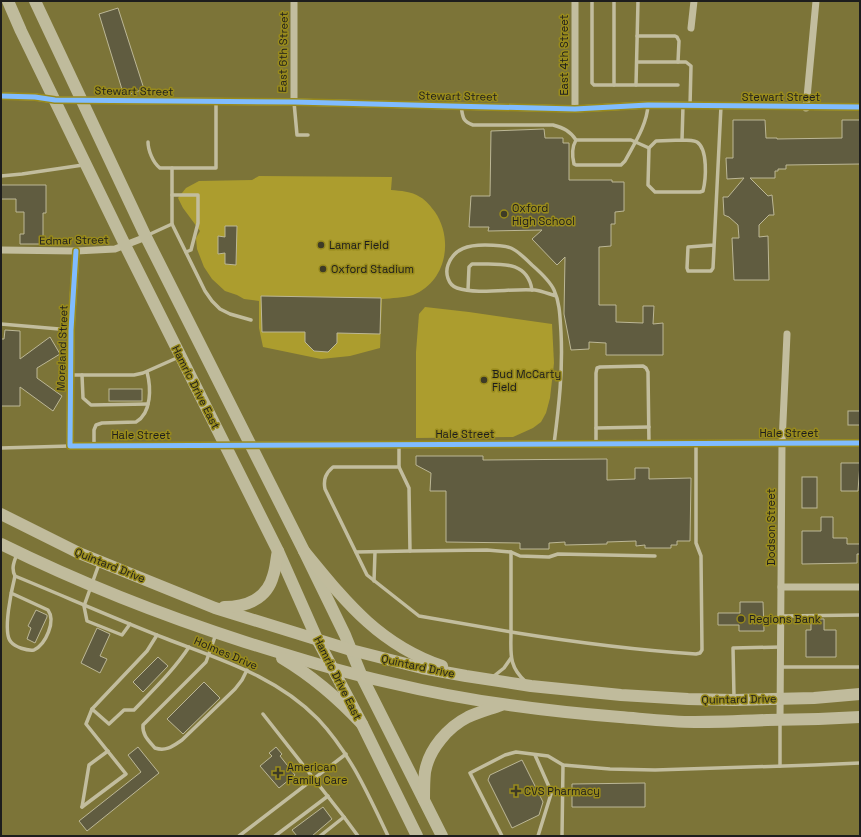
<svg xmlns="http://www.w3.org/2000/svg" width="861" height="837" viewBox="0 0 861 837" font-family="'Space Grotesk',sans-serif">
<style>
.green{fill:#ac9d2e}
.building{fill:#605c40;stroke:#bcb796}
.lines{fill:none;stroke-linecap:round;stroke-linejoin:round}
.service{stroke:#c2bd9e;stroke-width:3.5}
.minor{stroke:#c2bd9e;stroke-width:7}
.primary{stroke:#bfbb9c;stroke-width:12}
.trunk{stroke:#c0bb9c;stroke-width:12}
.cycleway-casing{stroke:#988a1c;stroke-width:8}
.cycleway{stroke:#80bcff;stroke-width:5}
.poi-dot{fill:#3e3b26;stroke:#988a1c;stroke-width:1.5}
.labels{text-anchor:middle;dominant-baseline:central;stroke-width:3;stroke-linejoin:round;paint-order:stroke}
.street-label{font-size:11px;fill:#1d1d1d;stroke:#988a1c}
.poi-label{font-size:11px;fill:#1d1d1d;stroke:#988a1c;text-anchor:start}
</style>
<rect width="100%" height="100%" fill="#7c7438"/>
<g class="green">
<path d="M259,176L392,177L391,190C401,191 411,191 420,197C426,200 431,207 435,212C454,240 446,282 413,295C403,298 392,298 382,299L380,348L350,356L321,359L263,347L259,328V301L244,299L237,295L225,291L212,279L204,267L197,249L196,238L200,231L183,208L178,198L186,188L199,181L252,180Z"/>
<path d="M425,307L469,312L552,324L554,363L550,398L546,413L541,422L533,428L513,437L416,438V352L419,314Z"/>
</g>
<g class="building">
<path d="M118,8L144,89L124,96L99,14Z"/>
<path d="M733,120H765L766,138H777V139L842,138V120H860V164L786,165V169H778V171H775V178H750L768,196L772,195L774,215H769L759,225V237L768,236L769,280H734L732,238H739L738,225L729,217L724,215L723,197H728L744,178L727,179L726,158H733Z"/>
<path d="M544,129L545,138H563V143H569V180H612V182H624V211L615,212V224H611V246L599,247V305H616V322L643,323V306H654L653,324L663,323V355H606V343L589,342V349L571,350L564,314L565,257L557,265L532,239L542,230L488,231L489,227H469L471,196H490L491,131Z"/>
<path d="M1,185H46V213H43V241H42V244H20V234H24V212H16V199H1Z"/>
<path d="M225,226H237L236,265L225,264V253L218,254V236L225,237Z"/>
<path d="M261,296L381,298L380,334L337,333V343L328,352L314,351L305,342V332H262Z"/>
<path d="M5,330L20,331V359L50,337L60,354L37,368V378L62,396L53,411L20,387V406H1V339H4Z"/>
<rect x="109" y="389" width="33" height="12"/>
<rect x="848" y="411" width="12" height="14"/>
<path d="M416,456H483V460L607,459V480L635,479V468H649V479L691,478L690,541H677V545H671V548H645V545L636,546V541L607,542V544L565,545V542L549,543V549H520V543L446,542V491H430L431,473L416,465Z"/>
<path d="M841,463H860L858,491H841Z"/>
<rect x="802" y="477" width="15" height="31"/>
<path d="M821,517H833V538H847V544H860V554H857V563L802,564V531H821Z"/>
<path d="M740,602H763L764,631H739V625H718V613H740Z"/>
<path d="M36,610L47,615V617L35,643L27,639L31,628L28,626Z"/>
<path d="M811,619H824V630H836V657H806V630H811Z"/>
<path d="M97,628L110,634L100,656L107,659L100,673L81,663Z"/>
<path d="M158,657L168,666L143,692L133,682Z"/>
<path d="M204,682L220,698L183,734L167,719Z"/>
<path d="M138,747L159,773L87,831L79,821L141,772L128,755Z"/>
<path d="M276,747L282,754L280,756L295,775L279,788L260,766L272,756L269,753Z"/>
<path d="M522,760L543,802L539,815L512,828L488,780L490,775Z"/>
<path d="M645,783V807H572V784Z"/>
<path d="M323,807L332,819L312,836H297L292,830Z"/>
</g>
<g class="lines">
<g class="service">
<path d="M592,1V83L594,85H678"/>
<path d="M637,36H675L677,37L679,41L678,62"/>
<path d="M637,62H686L691,66L690,106"/>
<path d="M614,85V1"/>
<path d="M636,85L638,1"/>
<path d="M294,102L297,135H308"/>
<path d="M648,105C647,125 634,144 625,161L621,165H576L574,164C572,156 572,147 576,140H631L649,148"/>
<path d="M461,106C463,117 462,121 473,125H553C564,128 570,131 576,140"/>
<path d="M682,140C687,140 693,140 697,142C708,149 706,179 703,191L700,192H655L648,185L649,148L656,141L682,140L683,106"/>
<path d="M148,142C148,150 153,163 160,168H216V102"/>
<path d="M172,168V224L205,291L212,301L220,309L230,314L251,320"/>
<path d="M1,176L22,174L83,165"/>
<path d="M172,195H198V223L191,250L186,252"/>
<path d="M148,235L172,224"/>
<path d="M714,245L688,247L687,268L688,271H711L713,268C716,214 718,160 721,106"/>
<path d="M468,290L469,267L472,264C496,265 527,258 532,290"/>
<path d="M1,324L71,330"/>
<path d="M70,375H134L143,373L179,357"/>
<path d="M82,375L83,398L91,405L148,404"/>
<path d="M596,428L649,427"/>
<path d="M399,444V467"/>
<path d="M554,444C559,406 563,370 561,332C560,318 560,303 554,290C550,281 540,272 532,265C514,247 511,245 485,245C469,245 454,248 448,265C445,273 448,285 457,288C478,295 512,288 535,290C542,291 549,294 556,296"/>
<path d="M596,444V373L597,368L600,367L643,366L646,368L648,372L649,444"/>
<path d="M94,445V430L96,425L102,423L136,422C152,413 151,387 147,372"/>
<path d="M1,448L70,446"/>
<path d="M356,552L410,551"/>
<path d="M511,552V632C573,642 634,650 696,654L700,653L702,650L701,556L696,543V444"/>
<path d="M17,554C14,562 11,568 15,576C66,597 116,619 167,639C221,660 276,676 318,719C350,753 368,794 388,836"/>
<path d="M99,564L84,606L87,621L122,635L130,624"/>
<path d="M374,581L375,552"/>
<path d="M11,593L48,610C56,621 46,644 34,650C27,651 15,647 11,642C2,633 12,588 15,576"/>
<path d="M781,616L860,615"/>
<path d="M216,634L206,662L143,725C142,735 149,741 155,748C166,752 173,746 182,740L235,689L242,680L247,670"/>
<path d="M157,635L147,651L92,709L109,724L124,710H134C153,690 174,670 189,647"/>
<path d="M781,667H860"/>
<path d="M494,676L504,668L511,658"/>
<path d="M526,682C508,666 511,653 511,632L419,616L367,575L325,489C323,479 326,473 333,467H399L409,488L410,551L487,550L511,552L520,556L549,557L558,554L655,556"/>
<path d="M734,697L733,648L781,647"/>
<path d="M263,714L344,817L358,836"/>
<path d="M535,755L550,789L551,794L538,836"/>
<path d="M780,766V721"/>
<path d="M82,807L126,774L86,724L92,709"/>
<path d="M82,807L89,765L108,751"/>
<path d="M239,836L346,754"/>
<path d="M275,836L328,796"/>
<path d="M320,836L344,817"/>
<path d="M502,836L470,773L505,755L516,752L548,756L563,765L610,769L655,770L814,765L860,763"/>
<path d="M562,836L563,765"/>
</g>
<g class="minor">
<path d="M691,28L694,1"/>
<path d="M1,96L35,97L55,100L294,102L575,109L648,105L860,107"/>
<path d="M294,102V1"/>
<path d="M806,108L816,1"/>
<path d="M575,109V1"/>
<path d="M1,250L76,251L115,249L146,237"/>
<path d="M76,251L71,330L70,446L860,443"/>
<path d="M781,587H860"/>
<path d="M780,720L782,443L787,334"/>
</g>
<g class="primary">
<path d="M8,1L21,31L125,245L278,551L317,639L362,724L417,836"/>
<path d="M35,1L146,237L304,551L345,635L362,677L442,836"/>
</g>
<g class="trunk">
<path d="M1,514L79,553L215,608L351,650L422,668L466,676L531,686L621,695L688,699L734,700L814,698L860,694"/>
<path d="M1,544C80,583 161,615 245,642C293,657 341,672 391,683C466,701 543,711 620,717C645,719 670,722 695,722C719,722 743,721 767,720C798,720 829,719 860,717"/>
<path d="M304,551C345,601 378,644 442,666"/>
<path d="M224,607C246,607 267,599 273,576C276,568 276,559 278,551"/>
<path d="M282,658C312,676 338,698 362,724"/>
<path d="M424,800C424,791 424,781 425,772C429,749 448,727 468,717C479,712 490,709 501,705"/>
</g>
<g class="cycleway-casing">
<g id="cycleway">
<path d="M1,96L35,97L55,100L294,102L575,109L648,105L860,107"/>
<path d="M76,251L71,330L70,446L860,443"/>
</g>
</g>
<use href="#cycleway" class="cycleway"/>
</g>
<g class="poi-dot">
<circle cx="504" cy="214" r="4"/>
<circle cx="321" cy="245" r="4"/>
<circle cx="323" cy="269" r="4"/>
<circle cx="484" cy="380" r="4"/>
<circle cx="741" cy="619" r="4"/>
<path d="M276 767h4v4h4v4h-4v4h-4v-4h-4v-4h4z"/>
<path d="M514 785h4v4h4v4h-4v4h-4v-4h-4v-4h4z"/>
</g>
<g class="labels">
<g class="street-label">
<text transform="translate(283 52) rotate(-89)">East 6th Street</text>
<text transform="translate(564 55) rotate(-90)">East 4th Street</text>
<text transform="translate(134 91) rotate(1)">Stewart Street</text>
<text transform="translate(458 96) rotate(1)">Stewart Street</text>
<text x="781" y="97">Stewart Street</text>
<text transform="translate(74 240) rotate(-1)">Edmar Street</text>
<text transform="translate(62 348) rotate(-88)">Moreland Street</text>
<text transform="translate(196 387) rotate(63)">Hamric Drive East</text>
<text x="789" y="433">Hale Street</text>
<text x="465" y="434">Hale Street</text>
<text x="141" y="435">Hale Street</text>
<text transform="translate(771 527) rotate(-90)">Dodson Street</text>
<text transform="translate(110 565) rotate(22)">Quintard Drive</text>
<text transform="translate(226 653) rotate(23)">Holmes Drive</text>
<text transform="translate(418 666) rotate(12)">Quintard Drive</text>
<text transform="translate(338 678) rotate(63)">Hamric Drive East</text>
<text transform="translate(739 699) rotate(-1)">Quintard Drive</text>
</g>
<g class="poi-label">
<text x="512" y="208">Oxford<tspan x="512" dy="13">High School</tspan></text>
<text x="329" y="245">Lamar Field</text>
<text x="331" y="269">Oxford Stadium</text>
<text x="492" y="374">Bud McCarty<tspan x="492" dy="13">Field</tspan></text>
<text x="749" y="619">Regions Bank</text>
<text x="287" y="767">American<tspan x="287" dy="13">Family Care</tspan></text>
<text x="524" y="791">CVS Pharmacy</text>
</g>
</g>
<rect width="861" height="837" fill="none" stroke="#1d1d1d" stroke-width="4"/>
</svg>
